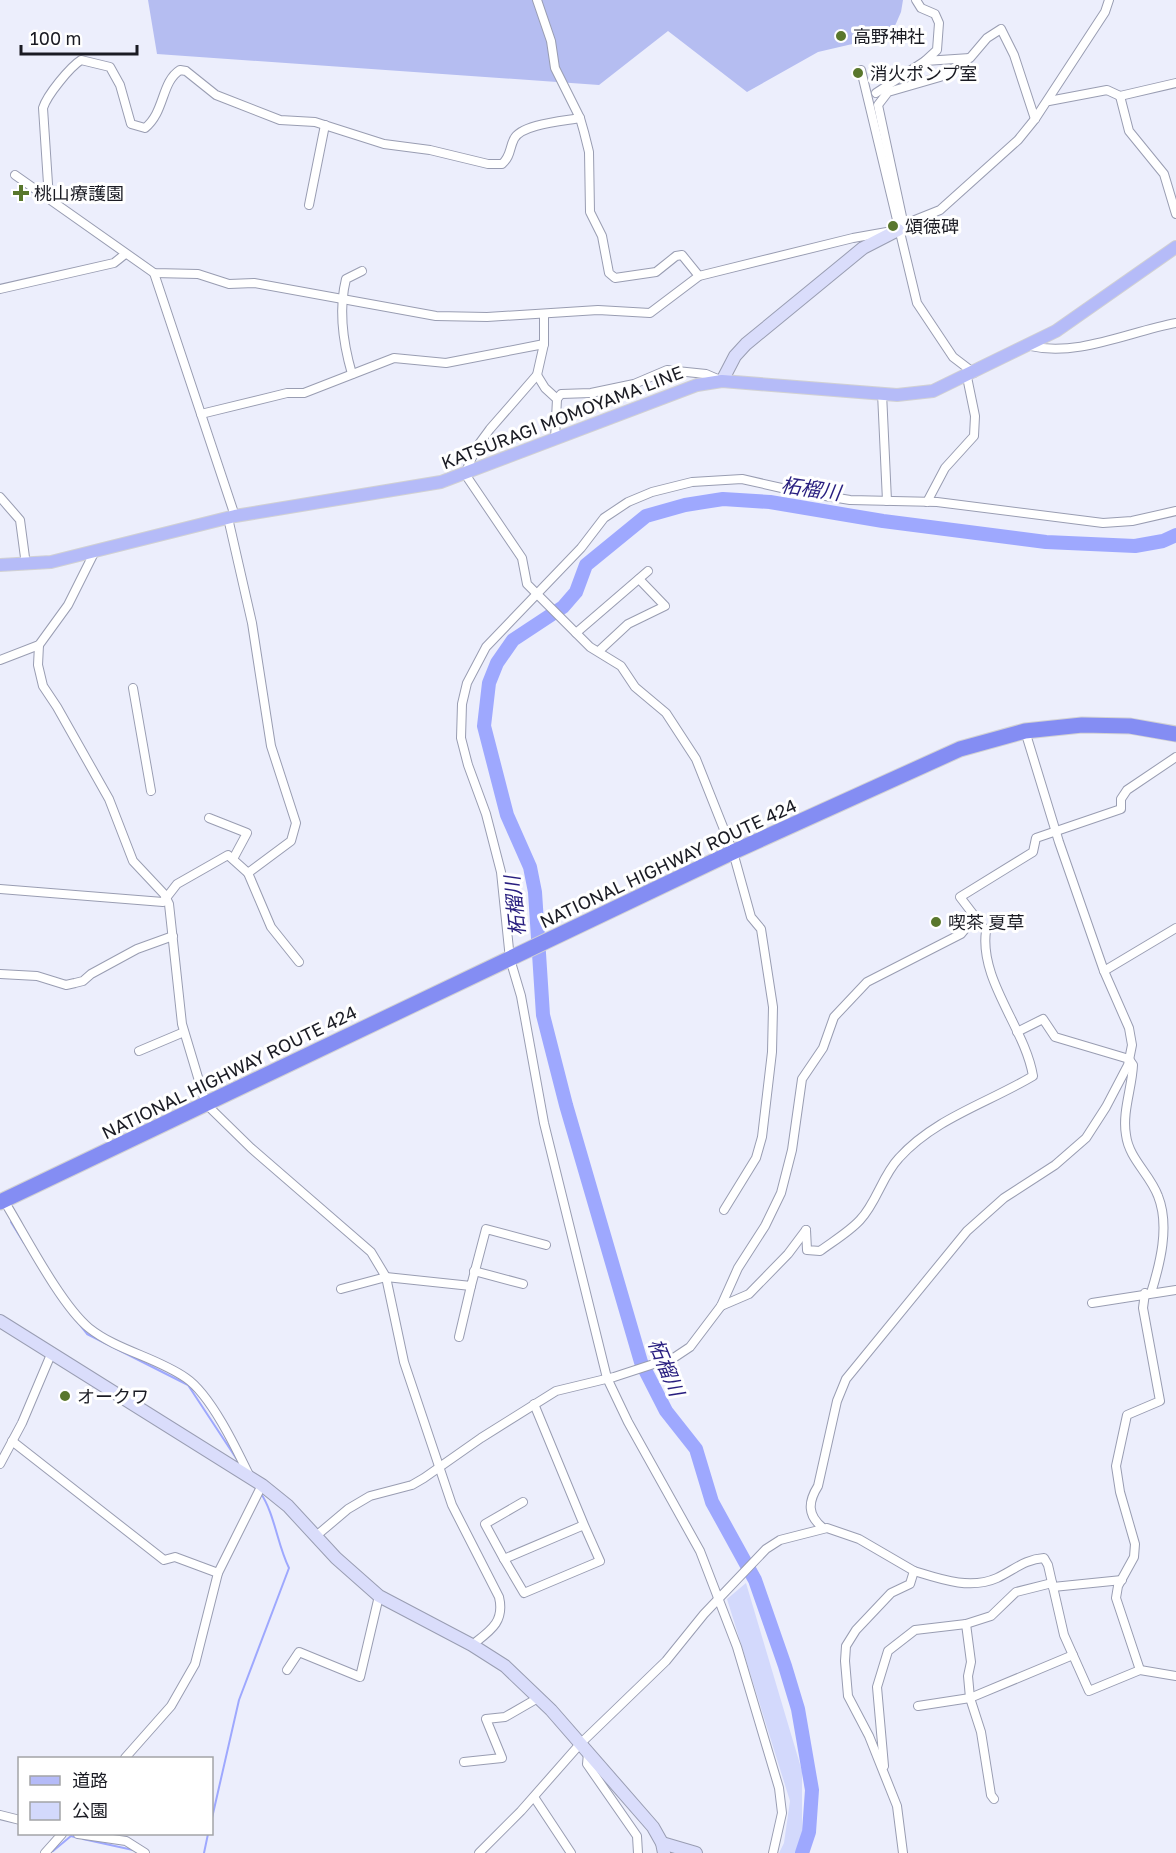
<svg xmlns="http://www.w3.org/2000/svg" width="1176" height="1853" viewBox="0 0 1176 1853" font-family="'Golos Text','Noto Sans JP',sans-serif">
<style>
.green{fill:#d3d9fc}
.forest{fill:#b5bdf1}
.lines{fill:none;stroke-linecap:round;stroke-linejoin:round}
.stream{stroke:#9ea8fe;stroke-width:2}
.river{stroke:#9ea8fe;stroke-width:14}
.street-casing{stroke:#999db2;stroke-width:10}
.secondary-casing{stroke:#999db2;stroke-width:14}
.primary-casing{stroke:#d1d1d3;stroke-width:14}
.highway-casing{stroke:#d1d1d3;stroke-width:17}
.street{stroke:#fff;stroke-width:8}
.secondary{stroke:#daddfb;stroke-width:12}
.primary{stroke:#b5bbf8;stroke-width:12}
.highway{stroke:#848df3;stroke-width:15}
.poi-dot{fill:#59772c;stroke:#fff;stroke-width:2}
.labels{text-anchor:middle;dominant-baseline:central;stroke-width:6;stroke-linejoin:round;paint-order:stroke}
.poi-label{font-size:18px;fill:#1a1b23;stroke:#fff;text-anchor:start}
.street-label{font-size:18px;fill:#1a1b23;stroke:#fff}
.water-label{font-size:20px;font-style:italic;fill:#281e7f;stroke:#fff}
</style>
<rect width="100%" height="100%" fill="#eceefc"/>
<path class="green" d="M746,1583L802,1771V1833L795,1853H779L784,1843L790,1801L727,1599Z"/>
<path class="forest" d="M148,0H903L901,12L891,35L818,52L747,92L668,31L599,85L157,54Z"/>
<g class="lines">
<g class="stream">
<path d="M11,1222L24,1243"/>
<path d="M57,1296L87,1334L188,1385L238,1461"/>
<path d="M212,1818L239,1700L289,1568C277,1544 275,1514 260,1492"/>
<path d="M83,1839L133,1850"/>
<path d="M53,1851L71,1836L78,1838"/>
<path d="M204,1853L208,1834"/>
</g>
<path class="river" d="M802,1853L809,1832L812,1790L798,1709L785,1666L755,1580L712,1502L696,1449L666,1411L641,1362L566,1105L543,1015L535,892L530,867L507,815L484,726L489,683L497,663L513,640L563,607L576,592L586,565L646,516L685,505L723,499L770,502L883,521L1046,542L1135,546L1163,541L1176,535"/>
<g class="street-casing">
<g id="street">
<path d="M537,0L551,41L555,68L580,118L584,132L589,152L590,212L602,236L609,273L615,278L656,272L676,256L682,255L699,276"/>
<path d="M916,0L921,8L935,14L939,23L937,50L925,61L970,58L987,38L1001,29L1014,55L1035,119"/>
<path d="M861,70L917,303L953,357L974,373"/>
<path d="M876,93L925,61"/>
<path d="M1120,96L1129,131L1164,174L1176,214"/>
<path d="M1049,101L1107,90L1120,96L1176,83"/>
<path d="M15,175L154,273L198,274L229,284L254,283L436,316L487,317L598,310L650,313L699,276L853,238L898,230L910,222L940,210L1018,140L1035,119L1105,12L1109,0"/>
<path d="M49,199L43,108C47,95 70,67 81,60L110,67L120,85L131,124L145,128C165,112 161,82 180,70L186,71L216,95L280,120L315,122L384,144L430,150L488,164H502C511,156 509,149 514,139C521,124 564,121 580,118"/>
<path d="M309,205L325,125"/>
<path d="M904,226L878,105L888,92L940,77L969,58"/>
<path d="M154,273L235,516"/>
<path d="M0,289L114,263L124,255"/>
<path d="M544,315V344L537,375L490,429L476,448L465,474L522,558L527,584L590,647L621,666L635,687L666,713L696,759L733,852L751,917L761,929L773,1007L772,1052L762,1137L756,1158L724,1210"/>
<path d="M1030,346C1078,357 1128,332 1176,323"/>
<path d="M352,374C343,343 338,311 346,279L362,271"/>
<path d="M537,375L545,388L557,399L555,439"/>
<path d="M882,393L887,501"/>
<path d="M557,399L561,394L591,393L634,384L667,370L706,374L720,380"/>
<path d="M201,414L287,393H304L394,358L446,363L544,344"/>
<path d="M0,497L20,520L26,565"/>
<path d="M927,502L945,468L974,436L975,416L967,377"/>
<path d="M576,633L648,571"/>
<path d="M39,645L38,665L43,686L57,707L109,799L133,861L164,894L169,904L182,1024L206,1104L251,1148L371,1252L386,1277L404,1362L452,1505L499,1597C505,1622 490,1631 472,1645"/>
<path d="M600,650L628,624L665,606L639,579"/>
<path d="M0,660L39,645L68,605L94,553"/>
<path d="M133,688L151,791"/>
<path d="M209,818L247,833L233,859"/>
<path d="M248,873L271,927L299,962"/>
<path d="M0,889L163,902L177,884L228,855L248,873L291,841L296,823L271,746L252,623L228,518"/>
<path d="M1104,971L1176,928"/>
<path d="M0,974L37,976L66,985L75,983L83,981L91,974L137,949L173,936"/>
<path d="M1017,1032L1043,1019L1055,1037L1129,1059L1133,1065C1132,1088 1122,1112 1126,1135C1129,1159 1150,1174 1158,1196C1170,1226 1160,1264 1151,1293"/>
<path d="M139,1051L184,1032"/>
<path d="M3,1199C24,1233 60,1304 89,1328C118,1351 156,1357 186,1378C211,1395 237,1450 250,1477"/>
<path d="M806,1230L807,1250L820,1251C832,1242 849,1232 860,1220C877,1202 882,1176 899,1158C935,1118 988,1103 1033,1076C1025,1028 979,980 986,931L960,897L1033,852L1036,838L1121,809V799L1127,790L1176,757"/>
<path d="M474,1271L523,1284"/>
<path d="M341,1289L386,1277L471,1286L486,1229L546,1245"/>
<path d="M1092,1303L1176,1290"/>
<path d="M721,1306L749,1294L788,1254L806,1230"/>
<path d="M459,1337L471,1286"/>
<path d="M534,1404L584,1525L504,1559L524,1593L600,1561L584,1525"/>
<path d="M12,1441L164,1560L175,1557L218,1573"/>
<path d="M0,1464L22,1423L52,1352"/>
<path d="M823,1528C807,1515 808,1502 818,1486L837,1401L846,1379L967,1231L1004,1198L1055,1165L1086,1138L1106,1107L1128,1065L1132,1045L1129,1028L1104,971L1059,842L1025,731"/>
<path d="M316,1536L348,1509L370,1496L412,1485L424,1478L481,1438L556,1391L614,1377L675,1357L690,1347L721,1306L738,1268L765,1226L781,1193L792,1150L802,1079L823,1048L834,1017L867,982L961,934L976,916"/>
<path d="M504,1559L485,1524L523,1502"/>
<path d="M914,1571C940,1579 970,1590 997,1578C1014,1570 1025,1559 1044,1558L1048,1565L1064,1635L1089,1691L1140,1670L1176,1676"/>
<path d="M1053,1587L1122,1580"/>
<path d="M966,1624L971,1662L968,1676L970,1698L981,1732L991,1795L994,1799"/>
<path d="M287,1670L299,1652L360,1677L379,1596"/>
<path d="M1140,1670L1116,1598L1118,1586L1134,1557L1135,1544L1120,1492L1116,1466L1127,1415L1160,1401L1143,1308L1145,1293"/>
<path d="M918,1706L970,1698L1073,1655"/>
<path d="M588,1753L587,1764L637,1836L638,1853"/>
<path d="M125,1758L171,1706L195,1664L218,1573L262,1485"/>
<path d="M464,1762L502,1758L486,1719L505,1717L538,1698"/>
<path d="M884,1766L877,1687L888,1651L915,1630L966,1624L991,1616L1016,1592L1052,1583"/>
<path d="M534,1797L571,1853"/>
<path d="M0,1815L20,1820"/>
<path d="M78,1834L126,1841L145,1853"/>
<path d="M45,1853L62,1834"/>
<path d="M479,1853L521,1811L580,1744L666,1661L704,1614L766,1549L780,1540L827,1528L859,1539L914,1571L910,1584L891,1593L856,1630L846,1646L845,1661L848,1696L869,1736L897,1806L903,1853"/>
<path d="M773,1853L782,1813L779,1788L737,1647L700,1551L628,1422L607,1378L544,1123L521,996L510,959L501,872L486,814L468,765L461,738L462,704L467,683L486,647L581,548L604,518L628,502L652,492L692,482L742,479L795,491L850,500L937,502L1103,523L1132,521L1176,511"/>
</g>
</g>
<g class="secondary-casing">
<g id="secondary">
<path d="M722,381L735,356L746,344L863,248L898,230"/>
<path d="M0,1321L262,1485L288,1506L336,1558L379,1596L472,1645L505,1666L551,1710L653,1827L662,1843L664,1853"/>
<path d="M662,1843L696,1853"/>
</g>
</g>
<g class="primary-casing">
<path id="primary" d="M0,565L51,562L235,516L441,482L697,385L722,381L897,395L933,391L1056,331L1176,247"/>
</g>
<g class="highway-casing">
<path id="highway" d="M0,1202L733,852L960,749L1025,731L1082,725L1130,726L1176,734"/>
</g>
<use href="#street" class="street"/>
<use href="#secondary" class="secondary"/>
<use href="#primary" class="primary"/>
<use href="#highway" class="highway"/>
</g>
<g class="poi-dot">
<circle cx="841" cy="36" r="6"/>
<circle cx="858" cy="73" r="6"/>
<path d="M18 184h6v6h6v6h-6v6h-6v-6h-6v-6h6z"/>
<circle cx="893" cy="226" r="6"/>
<circle cx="936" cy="922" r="6"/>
<circle cx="65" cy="1396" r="6"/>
</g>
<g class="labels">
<g class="poi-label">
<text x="853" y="36">高野神社</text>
<text x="870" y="73">消火ポンプ室</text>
<text x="34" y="193">桃山療護園</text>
<text x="905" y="226">頌徳碑</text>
<text x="948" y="922">喫茶 夏草</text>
<text x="77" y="1396">オークワ</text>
</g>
<g class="street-label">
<text transform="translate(562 417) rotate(-21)">KATSURAGI MOMOYAMA LINE</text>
<text transform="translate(668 863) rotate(-25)">NATIONAL HIGHWAY ROUTE 424</text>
<text transform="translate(229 1072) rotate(-26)">NATIONAL HIGHWAY ROUTE 424</text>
</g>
<g class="water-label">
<text transform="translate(811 488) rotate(8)">柘榴川</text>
<text transform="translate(514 906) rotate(-96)">柘榴川</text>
<text transform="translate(667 1367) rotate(67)">柘榴川</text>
</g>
</g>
<rect x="18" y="1757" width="195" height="78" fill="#ffffff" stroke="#a3a4a7" stroke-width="1.5"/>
<rect x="30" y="1776" width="30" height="9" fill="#b5bbf8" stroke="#a3a4a7" stroke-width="1.5"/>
<text x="72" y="1787" font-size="18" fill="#1a1b23">道路</text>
<rect x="30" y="1802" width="30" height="18" fill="#d3d9fc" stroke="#a3a4a7" stroke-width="1.5"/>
<text x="72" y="1817" font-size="18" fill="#1a1b23">公園</text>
<path d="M21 45v9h116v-9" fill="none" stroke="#1a1b23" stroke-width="3"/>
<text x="30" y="45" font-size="18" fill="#1a1b23" stroke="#ffffff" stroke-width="4.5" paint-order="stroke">100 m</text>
</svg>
